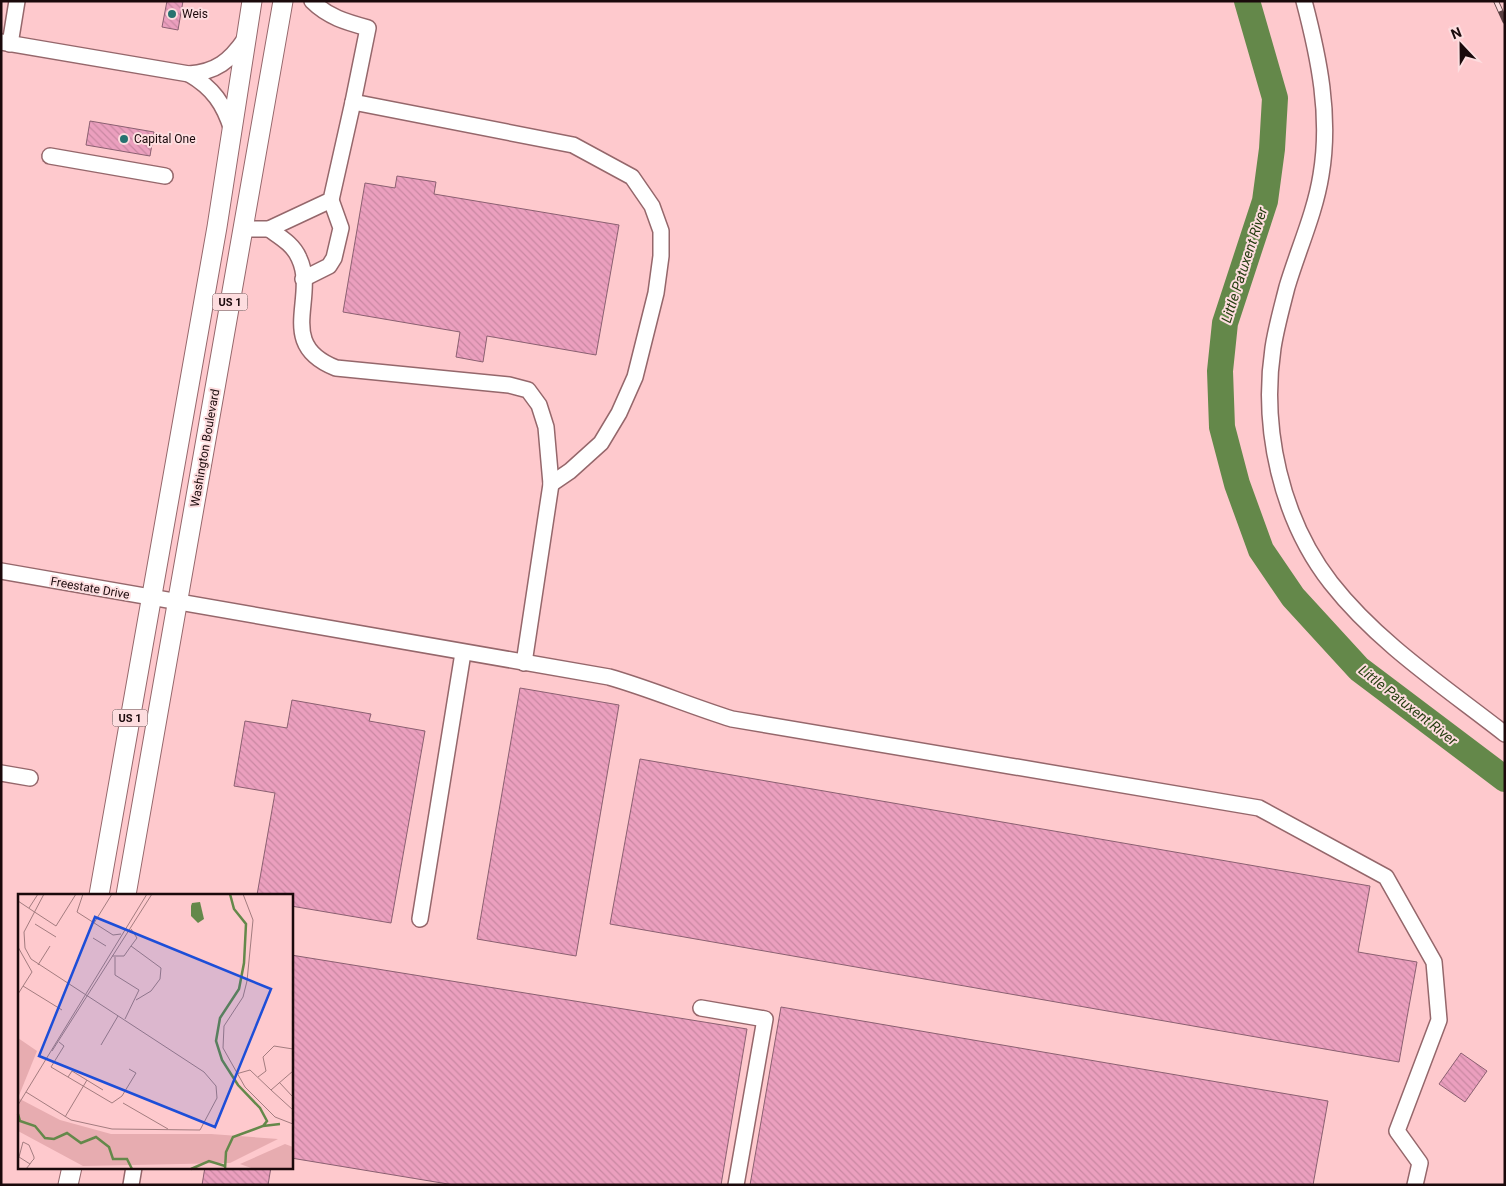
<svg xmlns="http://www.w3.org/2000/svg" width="1506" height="1186" viewBox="0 0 1506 1186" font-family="Roboto,sans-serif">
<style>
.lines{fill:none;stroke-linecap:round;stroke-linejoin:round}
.river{stroke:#64884a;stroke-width:26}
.building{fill:url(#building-back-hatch);stroke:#8b6071}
.minor-casing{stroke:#95676b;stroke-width:18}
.major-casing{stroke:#95676b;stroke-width:21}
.minor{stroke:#fff;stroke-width:15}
.major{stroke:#fff;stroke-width:19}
.rail-casing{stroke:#5b4042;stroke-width:5.5}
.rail{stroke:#fddddf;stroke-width:4;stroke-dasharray:11;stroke-linecap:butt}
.poi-dot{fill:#277270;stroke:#fddddf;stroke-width:2}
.labels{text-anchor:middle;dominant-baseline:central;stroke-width:4;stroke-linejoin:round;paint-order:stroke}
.shield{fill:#fddddf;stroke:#5e494b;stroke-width:1}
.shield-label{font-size:11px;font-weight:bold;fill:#1a090b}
.poi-label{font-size:12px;fill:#1a090b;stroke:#fddddf;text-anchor:start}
.street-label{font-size:12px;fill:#1a090b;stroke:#fddddf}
.water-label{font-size:14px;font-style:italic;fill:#243d0f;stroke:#fddddf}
.inset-river{fill:none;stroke:#64884a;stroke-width:2.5}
.inset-road{fill:none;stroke:#a37c7f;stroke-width:1}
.view{fill:#1d4ed8;fill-opacity:0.15;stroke:#1d4ed8;stroke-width:2.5}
.inset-edge{fill:none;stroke:#1a090b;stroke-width:2.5}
</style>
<defs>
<pattern id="building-back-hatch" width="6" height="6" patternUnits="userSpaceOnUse" patternTransform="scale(1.25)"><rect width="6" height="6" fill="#eb9fbe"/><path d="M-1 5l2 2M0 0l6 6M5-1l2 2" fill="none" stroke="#c988a2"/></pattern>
</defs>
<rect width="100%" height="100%" fill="#fec9cd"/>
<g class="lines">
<path class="river" d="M1247,1L1275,98L1272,149L1265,201L1225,323L1220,371L1222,427L1237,484L1261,550L1293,597L1359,669L1505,779"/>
</g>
<g class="building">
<path d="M167,1H183L178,30L162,27Z"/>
<path d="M90,121L154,132L150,156L86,145Z"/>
<path d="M397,176L436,182L434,194L619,225L596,355L487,336L483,362L456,357L460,332L343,312L365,183L395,188Z"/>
<path d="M520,688L619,705L576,956L477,939Z"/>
<path d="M292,700L371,714L369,721L425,731L391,923L291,906V895H257L275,793L234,786L245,721L287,728Z"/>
<path d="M640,759L1370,886L1358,952L1417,962L1399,1062L610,924Z"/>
<path d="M291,955L747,1029L721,1185H454L291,1158Z"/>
<path d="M781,1007L1328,1101L1313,1185H750Z"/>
<path d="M1461,1053L1487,1071L1465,1102L1439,1084Z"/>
<path d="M205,1167H271L268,1185H202Z"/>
</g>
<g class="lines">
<g class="minor-casing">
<g id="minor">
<path d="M312,1C328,17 346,22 368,28L353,102"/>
<path d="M1304,1C1319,58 1331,116 1321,175C1315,213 1298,250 1287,287C1282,307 1276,328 1273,348C1261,428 1281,519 1331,583C1378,643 1445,687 1505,734"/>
<path d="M1,42L189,74C216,72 230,61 245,39"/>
<path d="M10,44L17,1"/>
<path d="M189,74C213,88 224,104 232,130"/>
<path d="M50,156L165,176"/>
<path d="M243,229H269L331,200L353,102L573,145L632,177L652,206L661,231V256L656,293L635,377L619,413L601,443L570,471L551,484"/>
<path d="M269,229C280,237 293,244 299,258C318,298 275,344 336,368L509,385L528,390L539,405L546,427L551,484L524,663"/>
<path d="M303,279L329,266L334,258L341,228L331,200"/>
<path d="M1,571L609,677C651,689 690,706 732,719L1259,808L1386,877L1434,962L1439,1020L1397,1131L1420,1163L1415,1185"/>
<path d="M1,773L30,778"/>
<path d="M420,919L463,653"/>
<path d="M701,1008L765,1019L736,1185"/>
<path d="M131,1185L134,1167"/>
</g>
</g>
<g class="major-casing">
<g id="major">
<path d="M99,895L217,227L252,1"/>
<path d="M126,895L283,1"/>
<path d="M68,1185L72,1167"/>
</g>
</g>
<use href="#minor" class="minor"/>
<use href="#major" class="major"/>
<g class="rail-casing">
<path id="rail" d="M1496,1L1505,21"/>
</g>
<use href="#rail" class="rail"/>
</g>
<g class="poi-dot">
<circle cx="172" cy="14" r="5"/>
<circle cx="124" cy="139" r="5"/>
</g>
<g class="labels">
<g class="shield">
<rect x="212.5" y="293.5" width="35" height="17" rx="4"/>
<rect x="112.5" y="709.5" width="35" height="17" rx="4"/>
</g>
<g class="shield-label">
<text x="230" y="302">US 1</text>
<text x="130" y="718">US 1</text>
</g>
<g class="poi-label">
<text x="182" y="14">Weis</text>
<text x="134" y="139">Capital One</text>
</g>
<g class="street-label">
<text transform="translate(205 448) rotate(-80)">Washington Boulevard</text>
<text transform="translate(90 588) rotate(10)">Freestate Drive</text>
</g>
<g class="water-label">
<text transform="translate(1244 265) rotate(-72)">Little Patuxent River</text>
<text transform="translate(1408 705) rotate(38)">Little Patuxent River</text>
</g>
</g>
<g transform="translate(18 894)">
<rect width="275" height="275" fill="#fec9cd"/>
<path d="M0,204L42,226L93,240H193L260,245L212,269L65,272L0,237ZM267,250L275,253V275H236L222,270Z" fill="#e7acb0"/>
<path d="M0,144L19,157L0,204Z" fill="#e7acb0"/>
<path d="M182,8L186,25L180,29L173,22V12L174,9Z" fill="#64884a"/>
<path class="inset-river" d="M0,220L2,227L17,232L27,244L36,245L49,239L63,249L78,243L91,253L95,265H109L114,275M245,232L262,230M173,275L191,267L207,272M207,275L208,258L215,243L245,232L249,227L242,214L220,191L204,166L198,147L202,124L221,95L226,69L228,30L216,15L212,0"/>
<path class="inset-road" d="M65,0L59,18L95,41L103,40M225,0L235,26L229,87L225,103L206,132L205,154L227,193L257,223L275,230M0,7L15,17M11,14L20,0M15,17L38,32L58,0M76,29L94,0M17,30L38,43M113,35L119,44L113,52M75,44L88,52M0,53L14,78L0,100M94,62H106L113,52L143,74L142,85L133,97L118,106M97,63V81L121,96L107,125M20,71L32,52M5,92L44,116M41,148L46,152L33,173L94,209L104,202L118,179L111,175M83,151L100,122M34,157L134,0M218,180L232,176L253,196L275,177M50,183L54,177L85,196M240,183L248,177L245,163L256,152L275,155M261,188L275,203M253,196L275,216M8,198L53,226L94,235L182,236L199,204L198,192L186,178L13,65L7,54L6,38L26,0M105,209L150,235M0,211L129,0M47,223L69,186M8,275L12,270L14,267L16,265V263L11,251L5,248L1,263L12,270"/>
<path class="view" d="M77,23L253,95L197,233L21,162Z"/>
<rect width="275" height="275" class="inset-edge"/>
</g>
<rect width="1506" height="1186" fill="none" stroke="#1a090b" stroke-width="5"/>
<g transform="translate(1461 45) rotate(338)" stroke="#fddddf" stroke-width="4" paint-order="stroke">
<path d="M0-4L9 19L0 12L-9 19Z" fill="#1a090b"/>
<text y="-8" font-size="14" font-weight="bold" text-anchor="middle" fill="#1a090b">N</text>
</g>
</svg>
